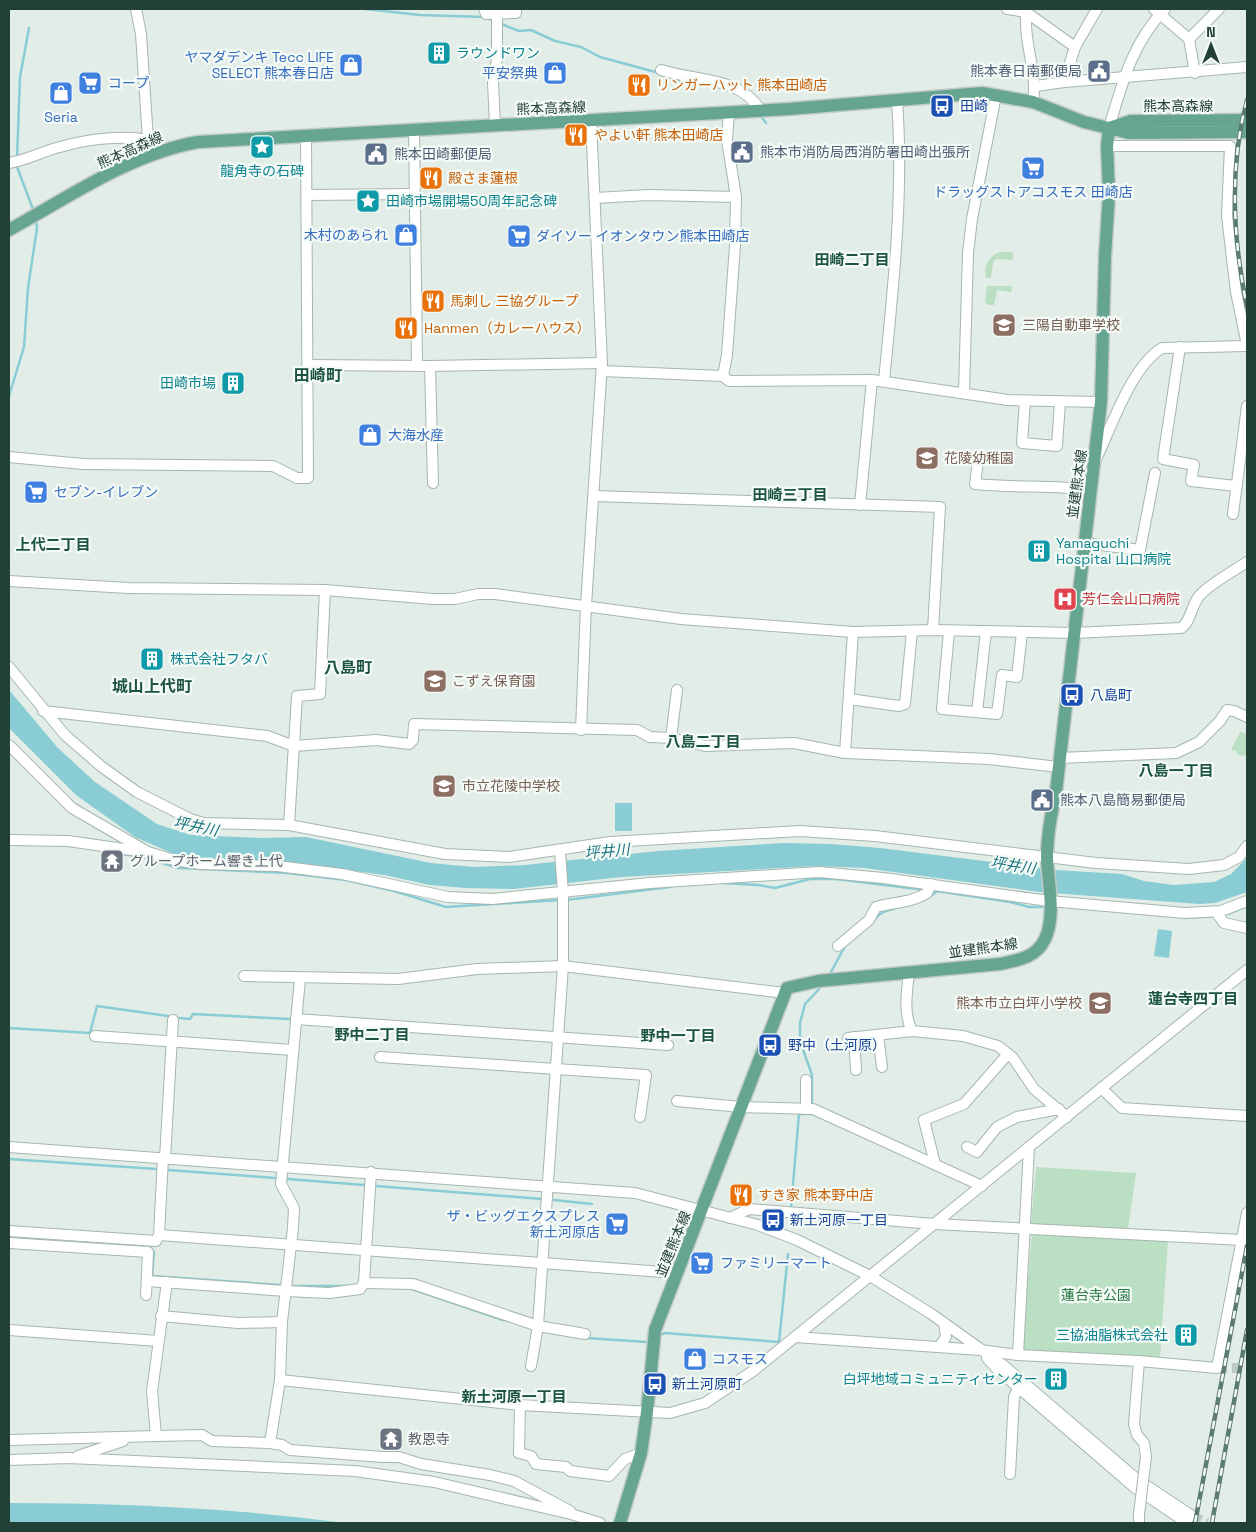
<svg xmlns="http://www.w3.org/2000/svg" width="1256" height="1532" viewBox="0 0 1256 1532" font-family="'Space Grotesk','Noto Sans JP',sans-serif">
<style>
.green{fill:#bbdfc3}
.water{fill:#89ccd4}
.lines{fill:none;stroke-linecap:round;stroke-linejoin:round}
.stream{stroke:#89ccd4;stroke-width:2.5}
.minor-tunnel{stroke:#bccac4;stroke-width:10;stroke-dasharray:10 5;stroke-linecap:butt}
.minor-casing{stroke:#a5b6af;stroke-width:12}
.major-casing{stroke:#c1cac7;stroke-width:15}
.minor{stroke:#fff;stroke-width:10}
.major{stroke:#66a592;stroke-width:12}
.rail-casing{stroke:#5c7b71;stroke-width:4.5}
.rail{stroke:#f4faf6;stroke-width:2.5;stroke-dasharray:8;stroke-linecap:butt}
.minor-bridge-casing{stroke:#a5b6af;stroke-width:12;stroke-linecap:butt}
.minor-bridge{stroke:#fff;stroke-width:10}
.labels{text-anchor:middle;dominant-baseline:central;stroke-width:4.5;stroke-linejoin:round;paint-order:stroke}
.culture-label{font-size:14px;fill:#0d838f;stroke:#f4faf6;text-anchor:start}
.shop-label{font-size:14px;fill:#366cbe;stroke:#f4faf6;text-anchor:start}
.service-label{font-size:14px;fill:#4e5e75;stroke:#f4faf6;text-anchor:start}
.food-label{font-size:14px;fill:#c56008;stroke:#f4faf6;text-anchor:start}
.transit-label{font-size:14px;fill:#164399;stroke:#f4faf6;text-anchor:start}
.street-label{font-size:14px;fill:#224036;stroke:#f4faf6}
.education-label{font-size:14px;fill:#785e54;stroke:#f4faf6;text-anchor:start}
.health-label{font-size:14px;fill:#be3a42;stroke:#f4faf6;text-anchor:start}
.worship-label{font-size:14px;fill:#5b616d;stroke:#f4faf6;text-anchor:start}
.park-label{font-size:14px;fill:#2a7845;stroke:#f4faf6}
.neighbourhood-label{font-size:15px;font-weight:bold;fill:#1d5343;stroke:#f4faf6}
.water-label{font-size:15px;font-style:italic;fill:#19727e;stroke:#f4faf6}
.quarter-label{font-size:16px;font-weight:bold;fill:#1d5343;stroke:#f4faf6}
</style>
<rect width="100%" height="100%" fill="#e3ede8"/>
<g class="green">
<path d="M1001,252H1013V260L996,259L993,263L991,278H986C983,266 989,255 1001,252Z"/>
<path d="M987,286H1012V287L1011,292L997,290L994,305H988L985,302Z"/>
<path d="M1240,732L1247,734V756L1237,755V751L1231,750Z"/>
<path d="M1036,1167L1136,1173L1128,1229L1031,1224Z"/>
<path d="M1032,1232L1168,1240L1160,1358L1022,1350Z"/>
</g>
<g class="water">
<path d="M9,690L58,748L95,782L157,824L191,835L260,838L306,837L431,863L473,867L525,865L658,851L783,843L831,844L880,848L1055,870L1122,874L1144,881L1174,885L1214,882L1231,874L1247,858V892L1215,903L1199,904L1039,892L864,868L817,866L621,877L514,889L465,888L430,885L384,875L326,867L190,861L135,837L76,795L9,728Z"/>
<rect x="615" y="803" width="17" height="28"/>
<path d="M1158,929L1172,931L1169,958L1154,956Z"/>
<path d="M9,1503C121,1503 234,1508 345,1523H9Z"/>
</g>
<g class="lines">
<g class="stream">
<path d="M365,9L420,15L485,17L494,21"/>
<path d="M499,23L519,31L531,30L555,41L581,47L600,57L659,73"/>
<path d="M669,77L688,83L703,84"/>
<path d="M760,115L766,123"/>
<path d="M17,158L20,77L29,28"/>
<path d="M16,164L34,212"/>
<path d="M9,396L24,347L28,288L37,228L36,220"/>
<path d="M108,852L137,856"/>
<path d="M143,857L178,868L287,873L346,880L394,891L446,907L561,900"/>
<path d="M723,883L758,885L775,888L810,879H836L925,890"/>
<path d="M930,890L1010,902L1029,907H1046"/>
<path d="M566,900L670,887"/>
<path d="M1228,914L1247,906"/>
<path d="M1185,918L1215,916"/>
<path d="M875,919C887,903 916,911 937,891"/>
<path d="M830,974L846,944"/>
<path d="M180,1018L190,1019L193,1014L290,1019"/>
<path d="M9,1028L90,1033L97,1006L168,1016"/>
<path d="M812,1103V1075L800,1041V1023L805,1004L822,986"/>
<path d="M9,1159L156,1169"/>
<path d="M168,1170L275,1178"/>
<path d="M288,1179L364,1185"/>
<path d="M376,1186L542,1199"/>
<path d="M554,1200L592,1204"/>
<path d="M791,1208L799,1114H812"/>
<path d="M154,1252L152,1276L280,1285"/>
<path d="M294,1286H351"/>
<path d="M409,1288L503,1320"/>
<path d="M660,1335L665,1333L779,1342L788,1254"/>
<path d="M586,1338L647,1342"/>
</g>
<g class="minor-tunnel">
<path d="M1217,1368H1247"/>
<path d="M1192,1516L1207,1523"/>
</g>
<g class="minor-casing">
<g id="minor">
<path d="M136,9L141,34L148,140L158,151"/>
<path d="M484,9L486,14L516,13V9"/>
<path d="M1007,9L1026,12L1075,47"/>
<path d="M1027,9C1022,40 1038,71 1033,102"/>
<path d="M1154,9L1189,39L1195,73"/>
<path d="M1189,39L1219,9"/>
<path d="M661,70C696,81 740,76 761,111"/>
<path d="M1064,82L1075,47L1097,9"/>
<path d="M1036,86L1064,82L1247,67"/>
<path d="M495,125L493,82L497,59V15"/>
<path d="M1109,128C1122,84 1132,43 1165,9"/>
<path d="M414,129L417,365"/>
<path d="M1107,146H1230L1227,216L1236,292L1247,345"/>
<path d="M9,163C27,160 43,151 60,147C87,139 122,135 148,140"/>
<path d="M307,195L415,194"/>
<path d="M595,198L649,195L736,197"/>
<path d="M1180,347L1163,459L1194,465L1191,481L1236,486"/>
<path d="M308,365L430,366L602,363"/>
<path d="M430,366L433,483"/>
<path d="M602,371L723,376L729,381L872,380L1008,400L1101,402"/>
<path d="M723,376L727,355L735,246L736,197L727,140L729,112"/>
<path d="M884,381C893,288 904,195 897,101"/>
<path d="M964,392L968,253L972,219L996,95"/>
<path d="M1025,401L1022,443L1057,446L1060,402"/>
<path d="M9,457L83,464L273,466L297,478H308L306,135"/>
<path d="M1096,459C1112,426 1131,367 1162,348L1247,346"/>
<path d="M978,462L975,484C1014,488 1053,485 1092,490"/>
<path d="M594,496L940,507L933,630"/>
<path d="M860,505L872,380"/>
<path d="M1233,514L1247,406"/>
<path d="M1085,543L1140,550L1155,473"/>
<path d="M9,581L128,588L325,590L433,599H455L478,594H495L681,619L853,632L933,630L1074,633L1181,628C1192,621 1191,603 1201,594C1213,582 1232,572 1247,562"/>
<path d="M949,631L942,709L997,714L1002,675L1017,677L1022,632"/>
<path d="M9,667L65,735L102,767L137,792L190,819L204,823L289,825L445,854L509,857L610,842L800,831L875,836L1096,863L1189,869L1224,865L1239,857L1247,846"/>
<path d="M849,699L899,706L905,704L912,631"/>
<path d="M43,711L267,736L294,746L376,740L409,744L413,740L414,724L637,730L650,737L671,738L705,746L794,743L845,753L989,759L1058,767"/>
<path d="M977,712L986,631"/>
<path d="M581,730L586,605L602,363L591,121"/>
<path d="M671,738L677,690"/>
<path d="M9,745L72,808L148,852L174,860L200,864L277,866L342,874L448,897L492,899L650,883L819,872L883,878L1049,901L1185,913L1221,911L1247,901"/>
<path d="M845,753L853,632"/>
<path d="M1059,758L1176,753L1199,742L1220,721L1227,710L1234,711L1247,717"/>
<path d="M289,825L297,696L320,694L325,590"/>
<path d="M9,840L68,841L145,852"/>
<path d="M1216,912L1224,923L1247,928"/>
<path d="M838,946L869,920L876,907C894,902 911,903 927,893L931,884"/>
<path d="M909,972C907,992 903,1013 912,1031L963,1036L998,1046L1013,1058L1034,1089L1067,1117"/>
<path d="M244,976L398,979L477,969L563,966L784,993"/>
<path d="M296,1019L668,1045"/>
<path d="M878,1035L882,1067"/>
<path d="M95,1036L293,1050"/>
<path d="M854,1037L856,1070"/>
<path d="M848,1038L912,1031"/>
<path d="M380,1057L646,1075L640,1117"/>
<path d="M1101,1088L1122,1108L1247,1116"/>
<path d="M677,1101L741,1107L813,1109L982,1186"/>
<path d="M806,1109V1080"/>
<path d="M9,1147L635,1193L758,1225L797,1240L870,1276L930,1313L1003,1365L1138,1480L1192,1516"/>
<path d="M967,1147L977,1152L997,1127L1017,1117L1059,1109"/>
<path d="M165,1158L173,1020"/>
<path d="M935,1164L924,1120L964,1104L1008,1054"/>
<path d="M371,1172L364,1283L413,1284L538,1326L585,1334"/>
<path d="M730,1218L749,1209L934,1224L1242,1240"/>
<path d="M9,1231L156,1241L159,1235L163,1158"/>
<path d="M159,1235L677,1273"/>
<path d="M9,1243L148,1252L146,1295"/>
<path d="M147,1281L286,1291L329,1293L360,1289L364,1283"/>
<path d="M167,1282L152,1391L156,1436L202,1435L212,1441L270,1443L282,1445L290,1450L383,1457H399L421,1464L490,1475L514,1481L570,1511"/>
<path d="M161,1316L238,1323L282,1322"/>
<path d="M9,1330L158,1341"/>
<path d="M795,1337L980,1350L1018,1355L1139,1361L1217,1368L1247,1213"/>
<path d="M939,1347L946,1337L944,1323"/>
<path d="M1018,1355L1029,1148"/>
<path d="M987,1358L998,1370L1134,1487L1187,1523"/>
<path d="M1139,1361L1134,1424L1137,1435L1144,1443L1146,1457"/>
<path d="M531,1366L538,1326L563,966V893L560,851"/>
<path d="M280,1380L520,1405L670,1413L705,1403L753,1371L1247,970"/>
<path d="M520,1405L519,1453L531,1456L536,1464L566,1467L570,1471L609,1476L625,1459L641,1453"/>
<path d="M9,1440L156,1436"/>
<path d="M270,1443L280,1380L282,1322L293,1228L294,1208L281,1184L300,979"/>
<path d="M78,1456L123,1441"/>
<path d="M9,1460L69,1458L355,1471L434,1482L571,1514L600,1523"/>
<path d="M1010,1474L1014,1397L1018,1388"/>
<path d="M1139,1523V1514"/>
</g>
</g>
<g class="major-casing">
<g id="major">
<path d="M1109,128L1131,121L1247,120"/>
<path d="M9,230C69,197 130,154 198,142L789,109L982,93L1033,102L1084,122L1129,133L1247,132"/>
<path d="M620,1523L641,1453L647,1412L655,1330L787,988L818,981L1000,964C1018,960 1036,958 1045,939C1056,916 1048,882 1047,858C1047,835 1051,814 1056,792L1101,402L1105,256L1109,194L1107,146L1109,128"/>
</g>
</g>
<use href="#minor" class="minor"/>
<use href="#major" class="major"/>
<g class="rail-casing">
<g id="rail">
<path d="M1247,100C1229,167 1233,240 1247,307"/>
<path d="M1195,1523L1247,1246"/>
<path d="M1212,1523L1247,1330"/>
</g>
</g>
<use href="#rail" class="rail"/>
<g class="minor-bridge-casing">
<path id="minor-bridge" d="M1139,1514L1146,1457"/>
</g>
<use href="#minor-bridge" class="minor-bridge"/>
</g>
<defs>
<g id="building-square" transform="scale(1.25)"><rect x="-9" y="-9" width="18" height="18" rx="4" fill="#0f9aa8" stroke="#f4faf6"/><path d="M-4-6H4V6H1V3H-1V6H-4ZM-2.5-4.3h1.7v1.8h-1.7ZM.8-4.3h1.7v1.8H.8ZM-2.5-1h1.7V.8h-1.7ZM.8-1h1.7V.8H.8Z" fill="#fff"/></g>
<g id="shop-square" transform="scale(1.25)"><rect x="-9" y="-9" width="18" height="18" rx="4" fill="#3f7fe0" stroke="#f4faf6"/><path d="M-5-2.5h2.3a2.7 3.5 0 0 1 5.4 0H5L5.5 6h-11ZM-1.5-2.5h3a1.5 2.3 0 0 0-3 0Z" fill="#fff"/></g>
<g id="civic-square" transform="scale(1.25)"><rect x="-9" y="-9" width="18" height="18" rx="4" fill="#5c6f8a" stroke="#f4faf6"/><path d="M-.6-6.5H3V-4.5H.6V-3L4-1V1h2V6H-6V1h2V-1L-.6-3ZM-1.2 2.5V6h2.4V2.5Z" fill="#fff"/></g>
<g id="supermarket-square" transform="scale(1.25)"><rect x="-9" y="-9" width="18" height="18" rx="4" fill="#3f7fe0" stroke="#f4faf6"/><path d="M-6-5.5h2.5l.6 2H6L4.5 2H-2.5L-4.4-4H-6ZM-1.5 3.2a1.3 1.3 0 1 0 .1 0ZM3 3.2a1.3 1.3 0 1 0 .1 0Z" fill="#fff"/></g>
<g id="restaurant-square" transform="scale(1.25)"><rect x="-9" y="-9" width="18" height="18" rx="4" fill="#e8710a" stroke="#f4faf6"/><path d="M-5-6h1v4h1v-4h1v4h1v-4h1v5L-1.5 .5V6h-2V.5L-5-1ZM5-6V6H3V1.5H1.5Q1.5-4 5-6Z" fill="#fff"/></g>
<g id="bus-square" transform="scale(1.25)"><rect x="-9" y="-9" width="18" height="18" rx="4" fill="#1a4fb4" stroke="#f4faf6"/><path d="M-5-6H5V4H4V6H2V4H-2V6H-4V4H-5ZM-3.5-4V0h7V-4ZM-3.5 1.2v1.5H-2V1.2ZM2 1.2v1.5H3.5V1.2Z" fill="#fff"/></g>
<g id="sight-square" transform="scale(1.25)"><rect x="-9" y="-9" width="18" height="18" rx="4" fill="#0f9aa8" stroke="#f4faf6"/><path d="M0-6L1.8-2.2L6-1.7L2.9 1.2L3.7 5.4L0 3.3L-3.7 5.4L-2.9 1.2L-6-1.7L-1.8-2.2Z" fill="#fff"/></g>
<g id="school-square" transform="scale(1.25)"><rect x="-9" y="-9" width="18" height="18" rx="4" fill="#8d6e63" stroke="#f4faf6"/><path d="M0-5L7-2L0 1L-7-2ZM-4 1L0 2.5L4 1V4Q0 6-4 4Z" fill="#fff"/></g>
<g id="hospital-square" transform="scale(1.25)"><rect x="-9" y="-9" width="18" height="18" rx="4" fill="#e0444e" stroke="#f4faf6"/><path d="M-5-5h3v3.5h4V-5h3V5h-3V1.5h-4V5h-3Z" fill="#fff"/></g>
<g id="temple-square" transform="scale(1.25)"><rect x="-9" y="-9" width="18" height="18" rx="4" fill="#6b7280" stroke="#f4faf6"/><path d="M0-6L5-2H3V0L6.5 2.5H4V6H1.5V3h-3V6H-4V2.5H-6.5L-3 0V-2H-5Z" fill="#fff"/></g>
</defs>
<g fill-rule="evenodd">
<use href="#building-square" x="439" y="53"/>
<use href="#shop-square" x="351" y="65"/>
<use href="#civic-square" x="1099" y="71"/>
<use href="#shop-square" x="555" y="73"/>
<use href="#supermarket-square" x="90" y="83"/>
<use href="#restaurant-square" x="639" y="85"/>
<use href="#shop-square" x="61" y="93"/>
<use href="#bus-square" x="942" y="106"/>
<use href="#restaurant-square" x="576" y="135"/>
<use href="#sight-square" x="262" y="147"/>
<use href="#civic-square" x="742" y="152"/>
<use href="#civic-square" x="376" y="154"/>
<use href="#supermarket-square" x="1033" y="168"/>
<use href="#restaurant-square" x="431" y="178"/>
<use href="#sight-square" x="368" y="201"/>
<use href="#shop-square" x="406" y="235"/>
<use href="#supermarket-square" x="519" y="236"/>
<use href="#restaurant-square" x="433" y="301"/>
<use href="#school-square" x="1004" y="325"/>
<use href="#restaurant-square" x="406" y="328"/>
<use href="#building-square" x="233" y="383"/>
<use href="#shop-square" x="370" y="435"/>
<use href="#school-square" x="927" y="458"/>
<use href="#supermarket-square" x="36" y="492"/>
<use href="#building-square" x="1039" y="551"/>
<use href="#hospital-square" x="1065" y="599"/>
<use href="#building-square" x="152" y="659"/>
<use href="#school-square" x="435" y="681"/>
<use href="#bus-square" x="1072" y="695"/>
<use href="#school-square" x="444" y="786"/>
<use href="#civic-square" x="1042" y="800"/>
<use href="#temple-square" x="112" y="861"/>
<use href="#school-square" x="1100" y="1003"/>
<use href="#bus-square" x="770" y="1045"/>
<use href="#restaurant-square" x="741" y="1195"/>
<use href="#bus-square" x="773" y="1220"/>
<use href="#supermarket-square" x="617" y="1224"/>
<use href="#supermarket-square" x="702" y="1263"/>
<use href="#building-square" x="1186" y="1335"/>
<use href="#shop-square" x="695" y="1359"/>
<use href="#building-square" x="1056" y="1379"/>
<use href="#bus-square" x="655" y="1384"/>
<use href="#temple-square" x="391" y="1439"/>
</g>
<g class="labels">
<g class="culture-label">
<text x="456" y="53">ラウンドワン</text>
<text x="262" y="171" text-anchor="middle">龍角寺の石碑</text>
<text x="386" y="201">田崎市場開場50周年記念碑</text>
<text x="216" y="383" text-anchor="end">田崎市場</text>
<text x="1056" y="543">Yamaguchi<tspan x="1056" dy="16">Hospital 山口病院</tspan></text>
<text x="170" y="659">株式会社フタバ</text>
<text x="1168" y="1335" text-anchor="end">三協油脂株式会社</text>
<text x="1038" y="1379" text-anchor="end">白坪地域コミュニティセンター</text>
</g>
<g class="shop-label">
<text x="334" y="57" text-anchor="end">ヤマダデンキ Tecc LIFE<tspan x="334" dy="16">SELECT 熊本春日店</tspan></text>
<text x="538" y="73" text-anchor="end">平安祭典</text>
<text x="108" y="83">コープ</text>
<text x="61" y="117" text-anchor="middle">Seria</text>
<text x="1033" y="192" text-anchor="middle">ドラッグストアコスモス 田崎店</text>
<text x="388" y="235" text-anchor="end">木村のあられ</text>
<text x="536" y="236">ダイソー イオンタウン熊本田崎店</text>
<text x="388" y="435">大海水産</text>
<text x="54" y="492">セブン-イレブン</text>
<text x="600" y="1216" text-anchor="end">ザ・ビッグエクスプレス<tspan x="600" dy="16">新土河原店</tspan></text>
<text x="720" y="1263">ファミリーマート</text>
<text x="712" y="1359">コスモス</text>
</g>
<g class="service-label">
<text x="1082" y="71" text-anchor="end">熊本春日南郵便局</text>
<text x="760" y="152">熊本市消防局西消防署田崎出張所</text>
<text x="394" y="154">熊本田崎郵便局</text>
<text x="1060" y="800">熊本八島簡易郵便局</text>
</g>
<g class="food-label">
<text x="656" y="85">リンガーハット 熊本田崎店</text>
<text x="594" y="135">やよい軒 熊本田崎店</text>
<text x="448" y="178">殿さま蓮根</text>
<text x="450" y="301">馬刺し 三協グループ</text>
<text x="424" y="328">Hanmen（カレーハウス）</text>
<text x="758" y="1195">すき家 熊本野中店</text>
</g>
<g class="transit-label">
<text x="960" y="106">田崎</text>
<text x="1090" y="695">八島町</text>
<text x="788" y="1045">野中（土河原）</text>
<text x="790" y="1220">新土河原一丁目</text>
<text x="672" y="1384">新土河原町</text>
</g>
<g class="street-label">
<text x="1178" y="106">熊本高森線</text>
<text transform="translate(551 108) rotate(-2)">熊本高森線</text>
<text transform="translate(130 150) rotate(-24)">熊本高森線</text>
<text transform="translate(1077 484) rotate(-82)">並建熊本線</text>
<text transform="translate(983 948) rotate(-8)">並建熊本線</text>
<text transform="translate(673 1244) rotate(-68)">並建熊本線</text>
</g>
<g class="education-label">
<text x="1022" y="325">三陽自動車学校</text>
<text x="944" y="458">花陵幼稚園</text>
<text x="452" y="681">こずえ保育園</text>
<text x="462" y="786">市立花陵中学校</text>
<text x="1082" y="1003" text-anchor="end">熊本市立白坪小学校</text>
</g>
<g class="health-label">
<text x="1082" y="599">芳仁会山口病院</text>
</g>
<g class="worship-label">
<text x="130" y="861">グループホーム響き上代</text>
<text x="408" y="1439">教恩寺</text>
</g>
<g class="park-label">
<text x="1096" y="1295">蓮台寺公園</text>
</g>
<g class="neighbourhood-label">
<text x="852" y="259">田崎二丁目</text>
<text x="790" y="494">田崎三丁目</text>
<text x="53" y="544">上代二丁目</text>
<text x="703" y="741">八島二丁目</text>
<text x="1176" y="770">八島一丁目</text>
<text x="1193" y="998">蓮台寺四丁目</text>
<text x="372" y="1034">野中二丁目</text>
<text x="678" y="1035">野中一丁目</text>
<text x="514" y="1396">新土河原一丁目</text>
</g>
<g class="water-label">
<text transform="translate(196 826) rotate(12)">坪井川</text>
<text transform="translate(607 851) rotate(-5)">坪井川</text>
<text transform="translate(1013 865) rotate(9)">坪井川</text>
</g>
<g class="quarter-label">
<text x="318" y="375">田崎町</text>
<text x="348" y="667">八島町</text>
<text x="152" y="686">城山上代町</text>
</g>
</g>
<rect width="1256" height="1532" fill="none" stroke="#224036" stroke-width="20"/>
<g transform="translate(1211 45)" stroke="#f4faf6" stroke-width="4" paint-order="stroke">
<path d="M0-4L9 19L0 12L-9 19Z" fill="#224036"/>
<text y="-8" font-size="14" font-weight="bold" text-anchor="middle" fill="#224036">N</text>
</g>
</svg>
